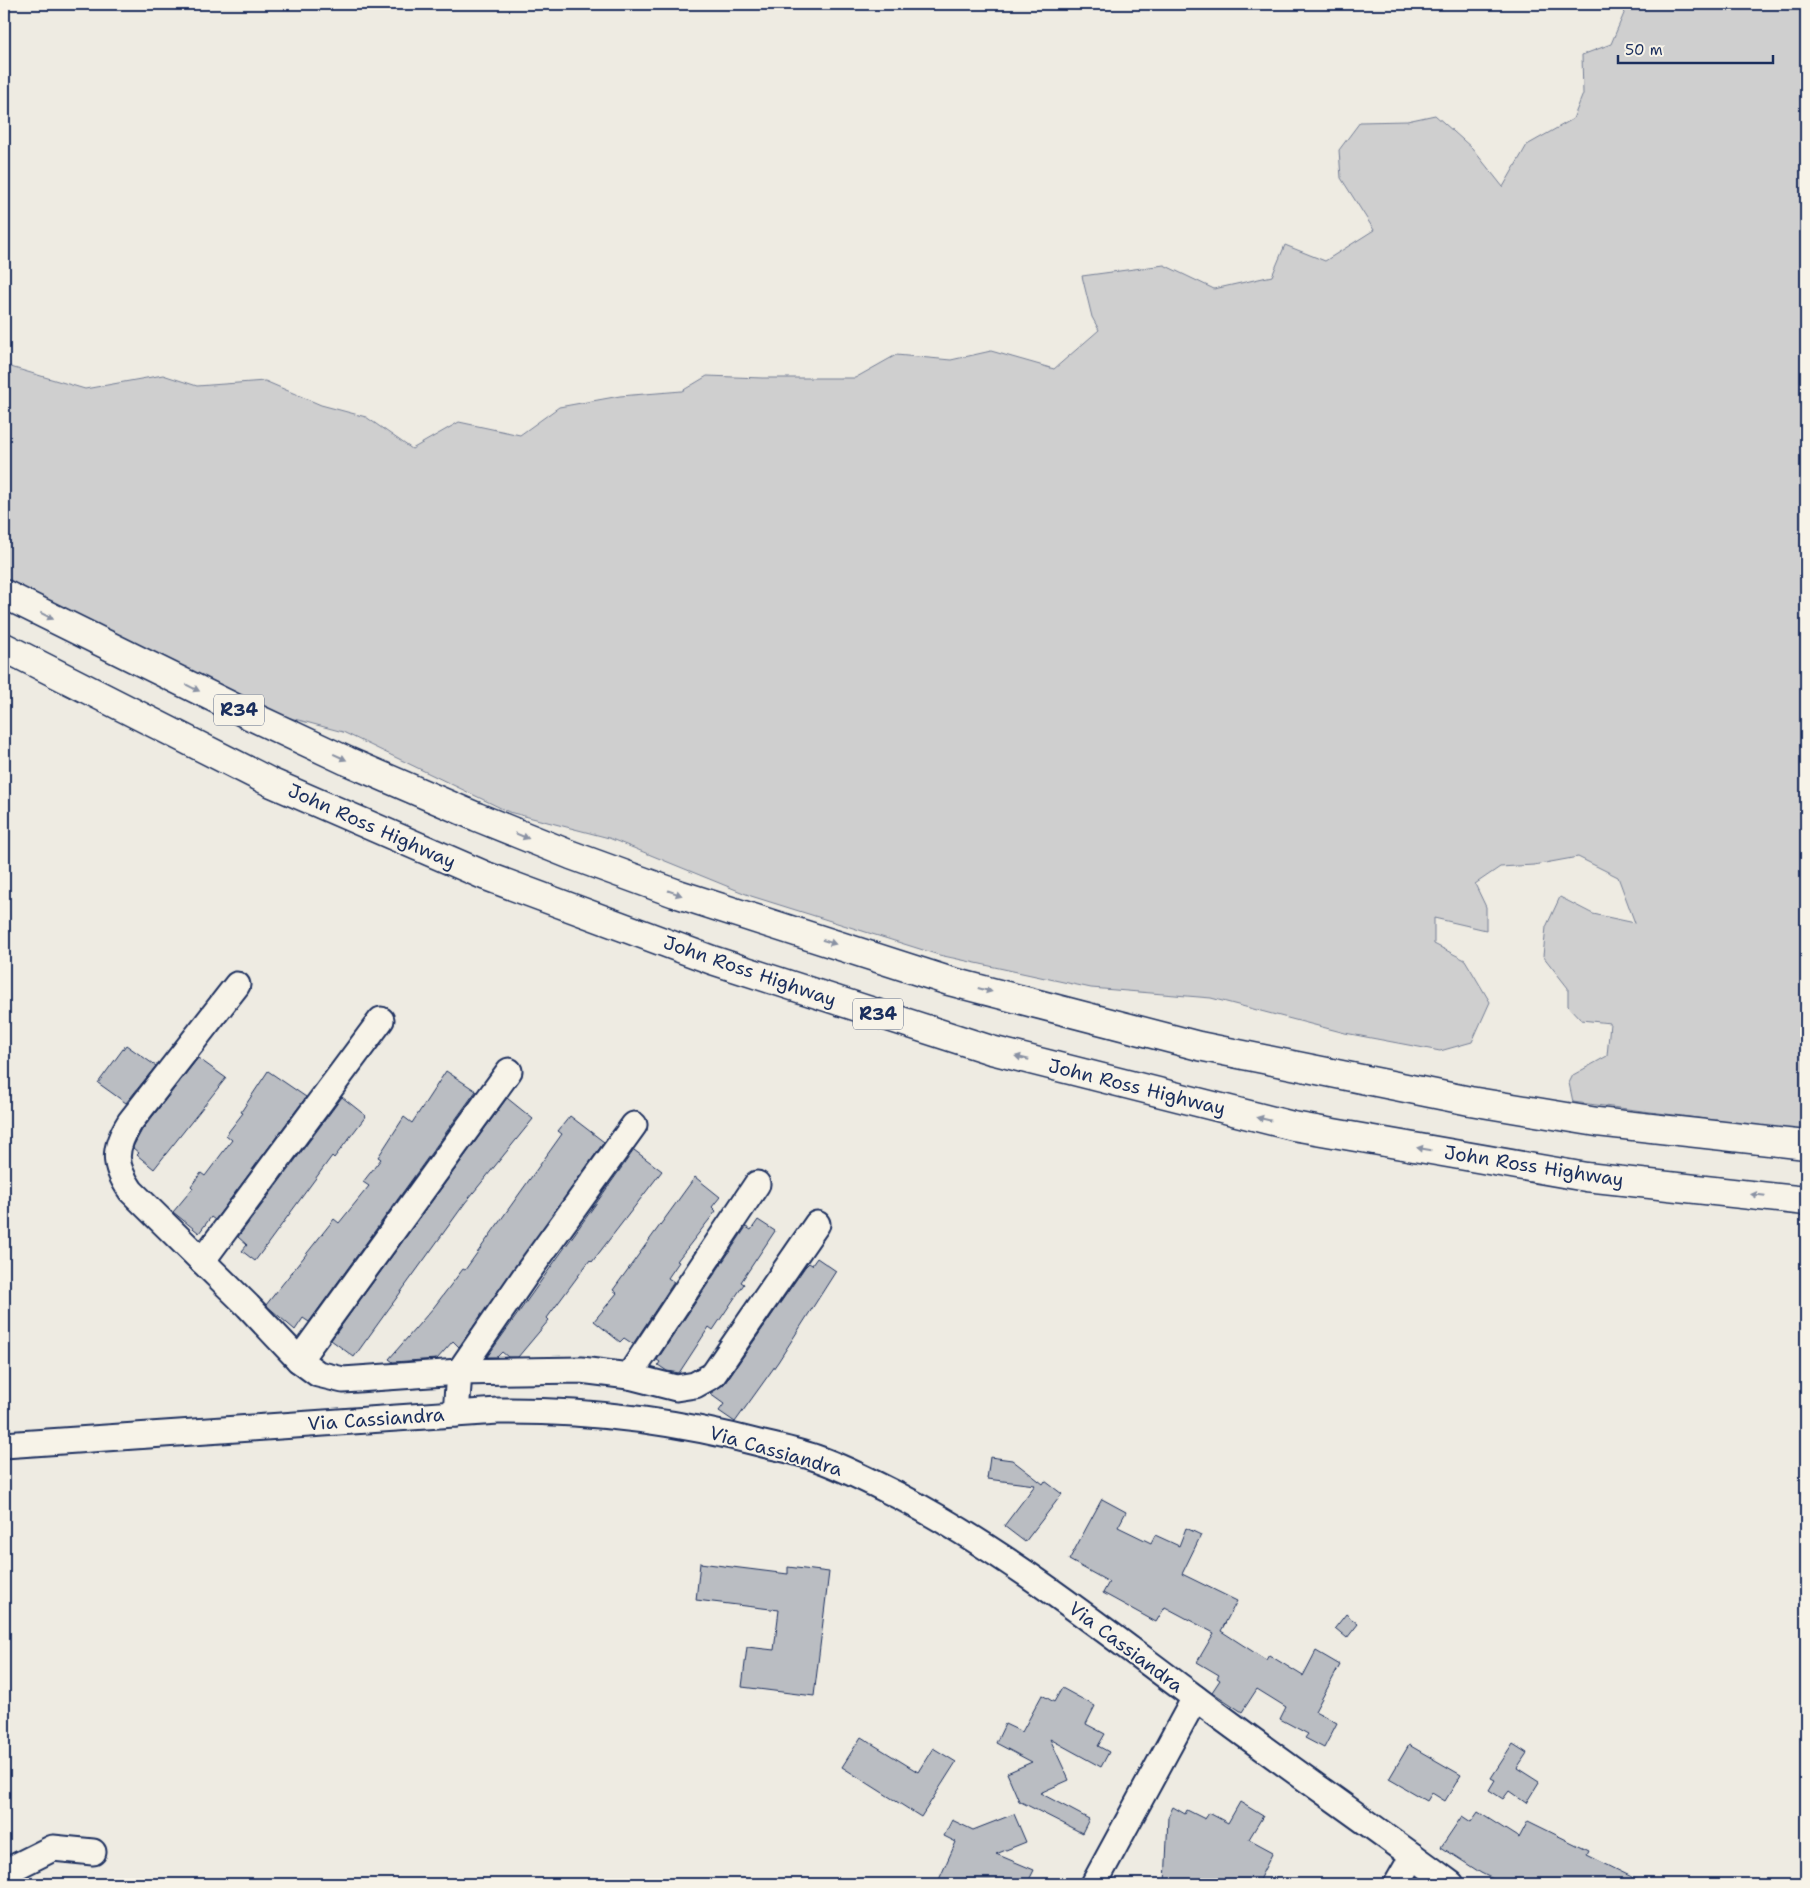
<svg xmlns="http://www.w3.org/2000/svg" width="1810" height="1888" viewBox="0 0 1810 1888" font-family="'Shantell Sans',sans-serif">
<style>
.green{fill:#cfcfcf;stroke:#757f96}
.building{fill:#babdc2;stroke:#1b2f5e}
.lines{fill:none;stroke-linecap:round;stroke-linejoin:round}
.minor-casing{stroke:#1b2f5e;stroke-width:29}
.major-casing{stroke:#1b2f5e;stroke-width:31}
.minor{stroke:#f7f3e8;stroke-width:25}
.major{stroke:#f7f3e8;stroke-width:28}
.oneway{fill:#8991a3}
.labels{text-anchor:middle;dominant-baseline:central;stroke-width:4;stroke-linejoin:round;paint-order:stroke}
.shield{fill:#f7f3e8;stroke:#5d6a87;stroke-width:1}
.shield-label{font-size:18px;font-weight:bold;fill:#1b2f5e}
.street-label{font-size:19px;fill:#1b2f5e;stroke:#f7f3e8}
</style>
<rect width="100%" height="100%" fill="#eeebe2"/>
<filter id="ink" filterUnits="userSpaceOnUse"><feTurbulence type="fractalNoise" baseFrequency=".02" numOctaves="2"/><feDisplacementMap in="SourceGraphic" scale="10" xChannelSelector="R" yChannelSelector="G"/><feConvolveMatrix kernelMatrix="1 2 1 2 8 2 1 2 1" color-interpolation-filters="sRGB"/></filter>
<g filter="url(#ink)">
<path class="green" d="M1628,4H1806V1132L1573,1102L1569,1083L1573,1075L1607,1056L1610,1023L1581,1020L1568,1006V988L1543,956L1546,927L1560,897L1593,914L1635,923L1618,877L1578,857L1534,865L1500,867L1475,884L1486,907V930L1434,918V944L1465,960L1490,1002L1472,1042L1440,1051L1345,1033L1211,998L1091,988L939,955L751,896L609,838L509,812L343,732L261,710L4,582V365L85,389L163,375L197,386L265,381L321,405L366,417L412,449L459,422L520,435L559,407L620,396L682,391L707,376L762,378H855L896,355L951,360L991,351L1054,369L1099,330L1092,317L1082,276L1164,265L1214,289L1272,276L1285,245L1325,261L1374,230L1341,178L1339,150L1360,122L1407,121L1435,115L1472,148L1503,187L1527,145L1573,119L1583,94L1582,55L1611,44Z"/>
<g class="building">
<path d="M126,1045L156,1066L126,1103L98,1083Z"/>
<path d="M198,1058L226,1078L154,1169L137,1155L139,1153L133,1148L134,1145L142,1130Z"/>
<path d="M268,1071L306,1097L215,1220L211,1217L199,1233L173,1212L193,1188L191,1186L201,1173L205,1176L232,1140L226,1135L243,1113L241,1112Z"/>
<path d="M446,1071L476,1091L309,1322L303,1318L295,1330L266,1305L334,1219L339,1223L369,1186L363,1182L381,1159L378,1157L384,1148L404,1117L412,1123Z"/>
<path d="M342,1097L366,1116L334,1158L332,1156L255,1261L242,1251L247,1245L238,1237Z"/>
<path d="M507,1098L533,1119L465,1203L354,1357L331,1340Z"/>
<path d="M570,1116L604,1142L459,1347L453,1341L437,1359L393,1362L389,1359L434,1307L463,1269L465,1270L562,1134L558,1131Z"/>
<path d="M634,1150L662,1171L592,1262L590,1260L547,1318L549,1320L518,1357H508L502,1352L497,1357H487Z"/>
<path d="M695,1177L720,1197L712,1207L716,1211L677,1261L679,1262L668,1278L674,1282L633,1344L624,1338L620,1342L594,1321L617,1293L613,1290Z"/>
<path d="M758,1220L775,1231L741,1282L744,1284L713,1330L709,1327L679,1373L667,1371L658,1365L660,1362L657,1360L746,1227L751,1230Z"/>
<path d="M817,1258L836,1271L778,1362L735,1422L719,1411L724,1404L710,1394L725,1383L805,1267L809,1263L812,1265Z"/>
<path d="M990,1457L1012,1460L1043,1484L1045,1481L1062,1494L1025,1542L1004,1526L1035,1485L987,1479Z"/>
<path d="M1102,1499L1126,1512L1118,1527L1151,1543L1155,1535L1179,1546L1186,1528L1201,1535L1182,1574L1237,1601L1221,1631L1266,1660L1269,1655L1303,1676L1316,1651L1340,1665L1315,1711L1337,1723L1324,1748L1305,1738L1308,1734L1280,1719L1286,1707L1257,1689L1242,1712L1212,1692L1220,1680L1217,1678L1219,1675L1197,1662L1214,1633L1165,1607L1156,1622L1103,1593L1109,1582L1069,1560Z"/>
<path d="M700,1563L788,1574V1567L829,1572L814,1696L742,1687L747,1647L774,1650L779,1610L696,1600Z"/>
<path d="M1346,1614L1358,1624L1347,1638L1335,1628Z"/>
<path d="M1062,1688L1095,1706L1086,1724L1105,1734L1098,1746L1109,1752L1101,1767L1050,1739L1069,1780L1040,1793L1089,1819L1082,1833L1019,1801L1007,1773L1032,1762L996,1743L1005,1724L1022,1732L1042,1695L1054,1702Z"/>
<path d="M861,1737L918,1772L933,1748L956,1762L921,1817L842,1767Z"/>
<path d="M1513,1744L1527,1753L1517,1768L1539,1782L1526,1803L1509,1791L1503,1799L1489,1790L1495,1780L1491,1778Z"/>
<path d="M1409,1745L1461,1775L1445,1801L1432,1793L1427,1801L1389,1779Z"/>
<path d="M1240,1802L1263,1816L1249,1839L1273,1852L1257,1884H1165L1168,1817L1173,1807L1185,1814L1187,1810L1205,1819L1209,1813L1228,1823Z"/>
<path d="M1478,1812L1519,1838L1528,1821L1589,1851L1587,1855L1646,1884H1503L1481,1873L1441,1847L1462,1816L1471,1822Z"/>
<path d="M1014,1814L1026,1842L996,1854L1034,1870L1027,1884H937L956,1842L944,1836L952,1820L973,1830Z"/>
</g>
<g class="lines">
<g class="minor-casing">
<g id="minor">
<path d="M237,985L130,1122C113,1149 113,1165 131,1191L248,1306L299,1360L318,1374L343,1380L459,1372L581,1370L629,1376L676,1388L695,1385L713,1375L817,1224"/>
<path d="M202,1261L381,1020"/>
<path d="M299,1360L509,1071"/>
<path d="M629,1376L757,1184"/>
<path d="M456,1414L459,1372L525,1276L634,1125"/>
<path d="M4,1445L498,1411C590,1410 674,1420 763,1444C781,1448 799,1452 816,1458C845,1468 873,1483 901,1497C1004,1551 1096,1624 1190,1694C1276,1759 1365,1820 1451,1884"/>
<path d="M5,1884L15,1867L53,1848L93,1852"/>
<path d="M1094,1884L1195,1698"/>
<path d="M1397,1884L1413,1856"/>
</g>
</g>
<g class="major-casing">
<g id="major">
<path d="M4,594L251,716L347,761L477,817L571,855L675,893L949,981L1199,1046L1470,1101L1597,1122L1806,1145"/>
<path d="M4,647L272,783L486,876L712,960L991,1050L1293,1126L1586,1177L1806,1201"/>
</g>
</g>
<use href="#minor" class="minor"/>
<use href="#major" class="major"/>
</g>
<defs><path id="oneway-solid" d="M-6-.8H1V-3.2L6.5 0L1 3.2V.8H-6Z" transform="scale(1.25)"/></defs>
<g class="oneway">
<use href="#oneway-solid" transform="translate(47 616) rotate(27)"/>
<use href="#oneway-solid" transform="translate(193 688) rotate(26)"/>
<use href="#oneway-solid" transform="translate(340 757) rotate(25)"/>
<use href="#oneway-solid" transform="translate(522 836) rotate(22)"/>
<use href="#oneway-solid" transform="translate(675 893) rotate(19)"/>
<use href="#oneway-solid" transform="translate(829 942) rotate(18)"/>
<use href="#oneway-solid" transform="translate(985 990) rotate(15)"/>
<use href="#oneway-solid" transform="translate(1022 1058) rotate(-166)"/>
<use href="#oneway-solid" transform="translate(1264 1119) rotate(-166)"/>
<use href="#oneway-solid" transform="translate(1424 1149) rotate(-170)"/>
<use href="#oneway-solid" transform="translate(1758 1195) rotate(-174)"/>
</g>
</g>
<g class="labels">
<g class="shield">
<rect x="214" y="694.5" width="50" height="31" rx="4"/>
<rect x="853" y="998.5" width="50" height="31" rx="4"/>
</g>
<g class="shield-label">
<text x="239" y="710">R34</text>
<text x="878" y="1014">R34</text>
</g>
<g class="street-label">
<text transform="translate(372 826) rotate(24)">John Ross Highway</text>
<text transform="translate(750 971) rotate(19)">John Ross Highway</text>
<text transform="translate(1137 1087) rotate(14)">John Ross Highway</text>
<text transform="translate(1534 1166) rotate(9)">John Ross Highway</text>
<text transform="translate(376 1419) rotate(-4)">Via Cassiandra</text>
<text transform="translate(776 1451) rotate(16)">Via Cassiandra</text>
<text transform="translate(1126 1647) rotate(37)">Via Cassiandra</text>
</g>
</g>
<rect width="1810" height="1888" fill="none" stroke="#f7f3e8" stroke-width="20"/>
<rect x="10" y="10" width="1790" height="1868" fill="none" stroke="#1b2f5e" stroke-width="2" filter="url(#ink)"/>
<path d="M1618 55v8h155v-8" fill="none" stroke="#1b2f5e" stroke-width="2.5"/>
<text x="1625" y="55" font-size="15" fill="#1b2f5e" stroke="#f7f3e8" stroke-width="4" paint-order="stroke">50 m</text>
</svg>
